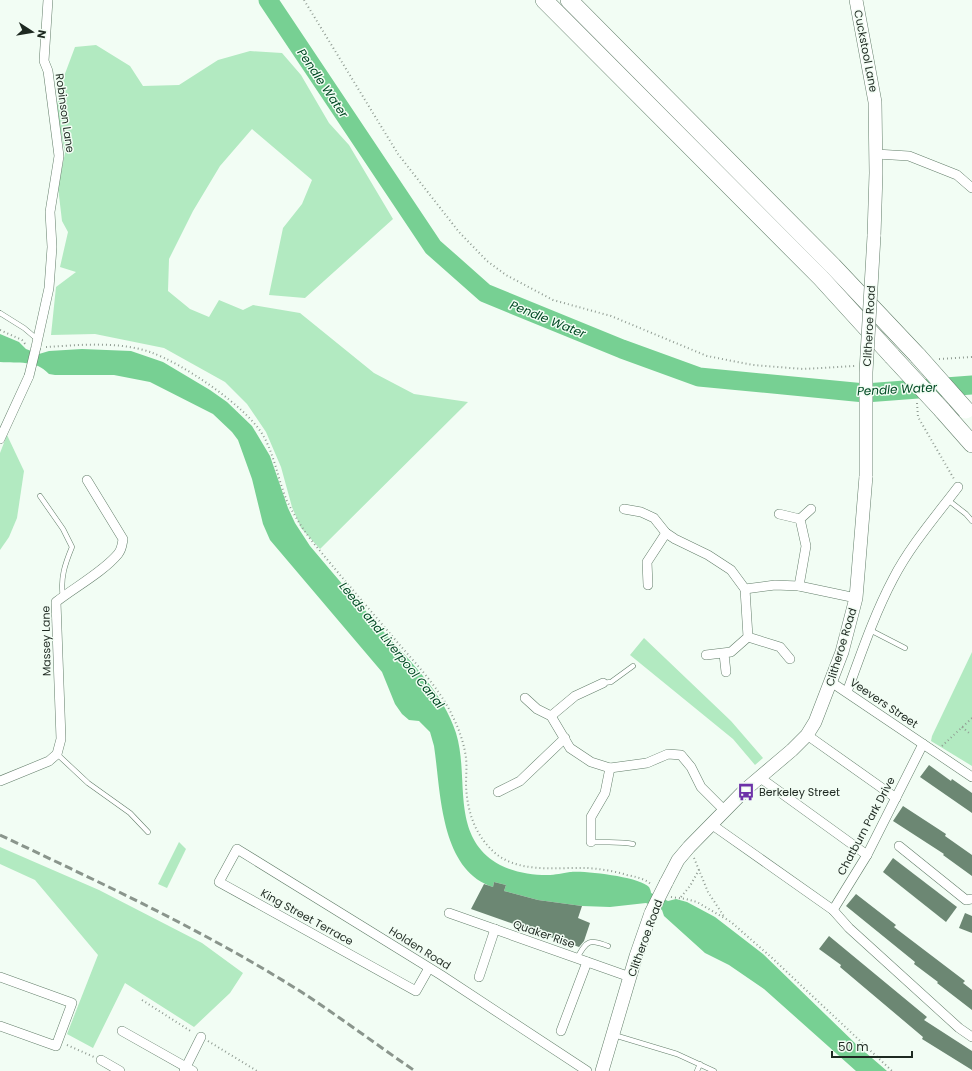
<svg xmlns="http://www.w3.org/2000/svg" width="972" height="1071" viewBox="0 0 972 1071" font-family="Poppins,sans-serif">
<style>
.green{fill:#b2eac1}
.water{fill:#77d093}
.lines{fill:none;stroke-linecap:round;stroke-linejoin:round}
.river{stroke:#77d093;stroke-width:19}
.building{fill:#6c8773}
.lane-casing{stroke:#637e6a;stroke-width:5.5}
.street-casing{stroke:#637e6a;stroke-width:10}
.secondary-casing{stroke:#637e6a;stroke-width:14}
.highway-casing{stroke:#637e6a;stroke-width:18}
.path{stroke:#919c93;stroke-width:2;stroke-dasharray:1 3;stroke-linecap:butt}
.lane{stroke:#fff;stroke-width:4.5}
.street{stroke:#fff;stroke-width:9}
.secondary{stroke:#fff;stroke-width:13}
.highway{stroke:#fff;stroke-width:17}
.rail{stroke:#8a958c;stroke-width:3;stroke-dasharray:8 4;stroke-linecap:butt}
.street-bridge-casing{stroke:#637e6a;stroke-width:10;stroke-linecap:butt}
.secondary-bridge-casing{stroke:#637e6a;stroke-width:14;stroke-linecap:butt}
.highway-bridge-casing{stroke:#637e6a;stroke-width:18;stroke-linecap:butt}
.street-bridge{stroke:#fff;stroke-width:9}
.secondary-bridge{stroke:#fff;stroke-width:13}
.highway-bridge{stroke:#fff;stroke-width:17}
.labels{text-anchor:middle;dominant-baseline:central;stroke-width:3;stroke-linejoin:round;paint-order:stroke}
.street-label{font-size:11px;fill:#1e2921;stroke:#f2fdf4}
.poi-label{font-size:11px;fill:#1e2921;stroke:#f2fdf4;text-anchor:start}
.water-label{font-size:12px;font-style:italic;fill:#004923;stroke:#f2fdf4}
</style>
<rect width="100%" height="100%" fill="#f2fdf4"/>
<g class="green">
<path d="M96,45L130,66L143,86L179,85L218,60L250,51L282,53L301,75L329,123L349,145L393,219L305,298L269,295L283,228L302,204L312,180L252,129L220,166L193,211L169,259L168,291L190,309L209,317L219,300L243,310L253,305L300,313L374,373L414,394L468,402L320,549L301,528L292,507L281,467L266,432L247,404L225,382L164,348L95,334L51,335L56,287L76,272L60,267L68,232L62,221L58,187L65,153L56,109L63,79L75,47Z"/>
<path d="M7,435L24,471L17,518L9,537L0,550V453Z"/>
<path d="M644,638L731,721L763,758L755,765L733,739L630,655Z"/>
<path d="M972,652V766L931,741L932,736Z"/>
<path d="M179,842L186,849L167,888L158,884Z"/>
<path d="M0,847L99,890L202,943L243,973L230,993L194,1027L125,983L93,1048L67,1034L98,955L35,880L0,864Z"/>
</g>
<path class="water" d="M0,334L19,342L26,349L39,354L49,351L82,349L131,351L163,362L210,390L227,402L252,426L270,456L288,508L295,523L310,546C334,575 359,603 383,631C410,661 444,694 456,733C470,778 449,837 500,865C514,872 531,875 547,875C556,875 562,873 570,872C583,870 641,877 649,887C650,889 651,891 651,893L668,901L676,899L687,902L715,917L763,954L858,1046L887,1071H856L764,989L729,965L705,953L664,916L662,910L646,903L610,907L582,906L538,900L504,891L506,885L494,882L493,887C440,870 441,792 434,746L430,732L419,721L409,720L402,714L395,704L382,672L270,540L263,524L252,479L238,440L232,432L213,414L150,382L114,375H55L49,374C35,359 19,364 0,362Z"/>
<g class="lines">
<path class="river" d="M268,0L433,247L485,293L622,349L699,377L865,393L972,385"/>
</g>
<g class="building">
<path d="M929,765L951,781L952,779L972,793V813L920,777Z"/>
<path d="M903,806L946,834L945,836L972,855V876L943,855L944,854L893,821Z"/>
<path d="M893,858L957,907L946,922L883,872Z"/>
<path d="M494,882L506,885L504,891L538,900L582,906L578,918L590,923L584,941L579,947L471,909L484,884L493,887Z"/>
<path d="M856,894L896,925L894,927L965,981L963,983L972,990V1010L937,983L938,982L914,964L915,962L846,906Z"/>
<path d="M965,913L972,916V933L959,928Z"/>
<path d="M829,936L927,1017L924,1020L972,1051V1070L922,1039L923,1037L840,967L841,965L819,949Z"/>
</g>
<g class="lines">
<g class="lane-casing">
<g id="lane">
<path d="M0,313L24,328L37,339"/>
<path d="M40,496L63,529L72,547C65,564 60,578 63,597"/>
<path d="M948,500L966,514L972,521"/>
<path d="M870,630L905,648"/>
<path d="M603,683L611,682L633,666"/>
<path d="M57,754L88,783L130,813L148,832"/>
<path d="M591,842C605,843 619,841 633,844"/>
<path d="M577,958C587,940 589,939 608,946"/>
<path d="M614,1035L677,1054L714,1071"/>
<path d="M697,1071L700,1064"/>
</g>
</g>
<g class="street-casing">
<g id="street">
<path d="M876,154L909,156L957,175L972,188"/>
<path d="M36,347L49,288L52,247L50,212L59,156L48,71L44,61L48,0"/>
<path d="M0,439L29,376"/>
<path d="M624,509L641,512L654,518L666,533L675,539L708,555L731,570L745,589L775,585L799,586L856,598"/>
<path d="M779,514L800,519"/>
<path d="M648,585L647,562L666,533"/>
<path d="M799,586L806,546L800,519L811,509"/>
<path d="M748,637L780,647L790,659"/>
<path d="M724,654L726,672"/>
<path d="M706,655L731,652L748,637L745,589"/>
<path d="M831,682L972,777"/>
<path d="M847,692C861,654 874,615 893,579C910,546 936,516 958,487"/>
<path d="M525,698L537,709L551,716L570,748L591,762L610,768L647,763L668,754L681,755L691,767L701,787L724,810"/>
<path d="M551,716L575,696L603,683"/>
<path d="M807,735L896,798"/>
<path d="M759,777L867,855"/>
<path d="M0,781L49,761L57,754L61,739L56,602C75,587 103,572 118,554C122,549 122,545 123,539L87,480"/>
<path d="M498,792L520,781L565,738"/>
<path d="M711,824L833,910L849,928L959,1028L972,1037"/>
<path d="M591,842V817L605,793L610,768"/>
<path d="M899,846L966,900L972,899"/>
<path d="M833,910L867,855L923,744"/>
<path d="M449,913L630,977"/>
<path d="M429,968L416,991L219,882L237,849L441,975L587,1071"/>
<path d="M0,977L72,1003L56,1046L0,1026"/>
<path d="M479,977L495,929"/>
<path d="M122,1031L193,1071"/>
<path d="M561,1031L587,962"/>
<path d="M101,1060L120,1071"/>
<path d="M184,1071L201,1037"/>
</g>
</g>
<g class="secondary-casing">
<g id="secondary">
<path d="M856,0L875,102L876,173L874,236"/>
<path d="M666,883L678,860L689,847L746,789L792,750L807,735L815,722L842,652L856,598L866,476"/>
<path d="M602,1071L636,956L651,913"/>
</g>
</g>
<g class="highway-casing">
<g id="highway">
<path d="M544,0L821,278L892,356"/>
<path d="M569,0L833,266L918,356"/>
<path d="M942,410L972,444"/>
</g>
</g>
<g class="path">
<path d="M304,0L398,154L459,232L487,261L506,275L553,300L611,316L707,356L753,365L803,369L855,366"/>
<path d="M0,330L22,340L26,345"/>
<path d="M46,347C79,345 118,341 150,352C182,363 248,407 264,437C275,457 278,480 287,501C295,517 305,533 316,546C343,579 371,611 398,643C417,665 439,688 452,715C459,729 464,743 466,758C467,767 466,776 466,785C467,808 473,830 489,847C513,875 555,867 587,868C601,869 614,871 627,875C636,877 644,878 652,885"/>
<path d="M939,359L972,357"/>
<path d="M917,403L918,417L954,479"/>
<path d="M962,727L969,733"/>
<path d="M942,746L972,718"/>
<path d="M694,858L708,892L725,918"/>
<path d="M671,897L686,899L697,902L731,922L771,957L892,1071"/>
<path d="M681,897L690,886L700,868"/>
<path d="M142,1000L192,1032"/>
<path d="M208,1041L257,1071"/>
<path d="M67,1045L94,1057"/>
</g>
<use href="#lane" class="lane"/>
<use href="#street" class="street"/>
<use href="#secondary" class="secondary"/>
<use href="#highway" class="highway"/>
<path class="rail" d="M0,835C103,884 207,932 303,993C341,1018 377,1045 415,1071"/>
<g class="street-bridge-casing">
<path id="street-bridge" d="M29,376L36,347"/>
</g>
<g class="secondary-bridge-casing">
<g id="secondary-bridge">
<path d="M866,476V372L874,236"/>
<path d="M651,913L666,883"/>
</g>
</g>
<g class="highway-bridge-casing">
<g id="highway-bridge">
<path d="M892,356L942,410"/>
<path d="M918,356L966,410"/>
</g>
</g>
<use href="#street-bridge" class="street-bridge"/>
<use href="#secondary-bridge" class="secondary-bridge"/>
<use href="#highway-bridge" class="highway-bridge"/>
</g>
<defs>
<g id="bus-bare" transform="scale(1.38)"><path d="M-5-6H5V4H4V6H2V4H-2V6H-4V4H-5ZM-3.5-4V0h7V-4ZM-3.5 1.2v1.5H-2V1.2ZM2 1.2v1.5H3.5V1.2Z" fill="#6d32a8" stroke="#f2fdf4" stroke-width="2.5" paint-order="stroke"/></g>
</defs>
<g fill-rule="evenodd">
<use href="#bus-bare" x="746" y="792"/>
</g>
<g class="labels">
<g class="street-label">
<text transform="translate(866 51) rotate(79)">Cuckstool Lane</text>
<text transform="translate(65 113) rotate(82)">Robinson Lane</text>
<text transform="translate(869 326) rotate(-87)">Clitheroe Road</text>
<text transform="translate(46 641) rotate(-91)">Massey Lane</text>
<text transform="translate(841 647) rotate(-73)">Clitheroe Road</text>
<text transform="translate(884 703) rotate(34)">Veevers Street</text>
<text transform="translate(866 826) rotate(-62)">Chatburn Park Drive</text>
<text transform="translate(307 917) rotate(29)">King Street Terrace</text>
<text transform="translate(544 934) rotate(19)">Quaker Rise</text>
<text transform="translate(645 938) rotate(-70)">Clitheroe Road</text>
<text transform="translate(420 948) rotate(32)">Holden Road</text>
</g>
<g class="poi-label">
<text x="759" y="792">Berkeley Street</text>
</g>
<g class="water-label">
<text transform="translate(323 83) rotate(56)">Pendle Water</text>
<text transform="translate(548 319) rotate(22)">Pendle Water</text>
<text transform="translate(897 389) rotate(-3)">Pendle Water</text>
<text transform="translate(392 645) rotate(51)">Leeds and Liverpool Canal</text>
</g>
</g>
<g transform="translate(32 32) rotate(102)" stroke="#f2fdf4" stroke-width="3" paint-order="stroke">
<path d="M0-3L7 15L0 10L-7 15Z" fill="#1e2921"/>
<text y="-6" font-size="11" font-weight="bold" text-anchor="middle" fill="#1e2921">N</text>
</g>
<path d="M832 1051v6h80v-6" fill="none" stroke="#1e2921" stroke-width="2"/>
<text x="838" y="1051" font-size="12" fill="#1e2921" stroke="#f2fdf4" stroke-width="3" paint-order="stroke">50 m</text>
</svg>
